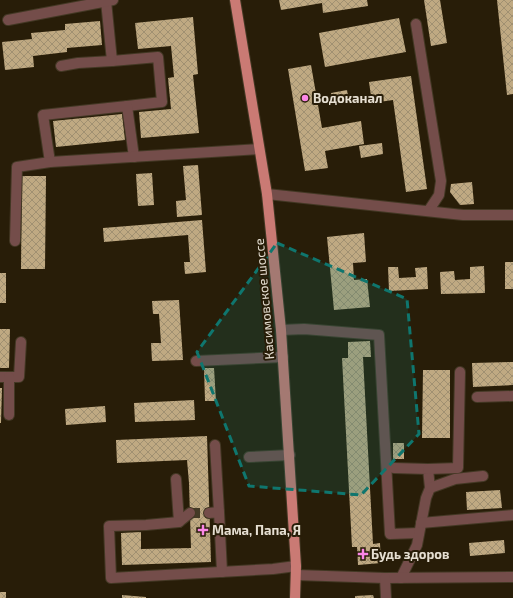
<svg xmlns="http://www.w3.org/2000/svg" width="513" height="598" viewBox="0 0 513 598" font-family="'Exo 2',sans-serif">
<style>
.building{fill:url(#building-cross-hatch)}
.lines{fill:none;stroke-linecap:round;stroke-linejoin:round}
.minor-tunnel{stroke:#443a26;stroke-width:10;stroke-dasharray:10 5;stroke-linecap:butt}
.minor-casing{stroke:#433824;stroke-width:12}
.major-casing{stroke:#433824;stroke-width:12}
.minor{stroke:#744d4a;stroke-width:10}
.major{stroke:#ca7a74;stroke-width:10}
.marked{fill:#0f766e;fill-opacity:0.2;stroke:#0f766e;stroke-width:3;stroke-dasharray:8 5;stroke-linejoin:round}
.poi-dot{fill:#fb87e6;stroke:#281d08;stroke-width:1.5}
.labels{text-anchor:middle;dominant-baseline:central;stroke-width:4;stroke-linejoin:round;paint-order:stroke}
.poi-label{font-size:13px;font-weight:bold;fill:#e6dfd2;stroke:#281d08;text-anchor:start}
.street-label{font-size:13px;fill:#e6dfd2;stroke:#281d08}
</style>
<defs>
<pattern id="building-cross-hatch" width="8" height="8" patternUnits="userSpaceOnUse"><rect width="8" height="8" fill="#bfa982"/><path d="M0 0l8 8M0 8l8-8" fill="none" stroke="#a09071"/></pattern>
</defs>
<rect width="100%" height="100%" fill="#281d08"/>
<g class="building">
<path d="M279,0H367L368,6L323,13L322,3L281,10Z"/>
<path d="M424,0H440L447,43L431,46Z"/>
<path d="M497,0H513V94L507,95Z"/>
<path d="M193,17L198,74L193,75L199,133L141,138L139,112L171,109L168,78L174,77L171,46L138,49L135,23Z"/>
<path d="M399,18L406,52L325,67L319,33Z"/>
<path d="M100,21L102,45L67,48V52L33,56L34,67L5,70L2,42L32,39L31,33L65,30V24Z"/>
<path d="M311,65L322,128L361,121L364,144L325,151L328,168L305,171L288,69Z"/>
<path d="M411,76L427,189L406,192L393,100L372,103L369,82Z"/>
<path d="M347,90L349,101L333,104L331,93Z"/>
<path d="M122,114L125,140L56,147L53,121Z"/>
<path d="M382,143L383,154L361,158L359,146Z"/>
<path d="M198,165L202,215L177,217L176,201L186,200L183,166Z"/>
<path d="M152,173L154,205L138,206L136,174Z"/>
<path d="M22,176H46L45,269H21Z"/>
<path d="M472,182L474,204L460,205L450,192L451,184Z"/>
<path d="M202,220L206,272L185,274L184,262H190L188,235L104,242L103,228Z"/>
<path d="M364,233L366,262L353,263L354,280L367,279L370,307L334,310L327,237Z"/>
<rect x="505" y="262" width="8" height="27"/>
<path d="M484,266L485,293L441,294L440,272L454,271L455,280L470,279V267Z"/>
<path d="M388,267H398L399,278L416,277L415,268L427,267L428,289L389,291Z"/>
<rect x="0" y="273" width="6" height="30"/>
<path d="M179,300L183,360L152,361L151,343H161L159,314H153L152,301Z"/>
<path d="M0,329H10L9,368H0Z"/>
<path d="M370,341L371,357H363L373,544L380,543L381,563L358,565L357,547H352L342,358H348V342Z"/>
<path d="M513,362V385L473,387L472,363Z"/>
<path d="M204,368H214L216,401H205Z"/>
<path d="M423,370H450V438H422Z"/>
<path d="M0,388H2L1,423H0Z"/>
<path d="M194,400L195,420L135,422L134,403Z"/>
<path d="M105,406L106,422L66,425L65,409Z"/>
<path d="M207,436L211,562L122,565L121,533L141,532V549L191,548L189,483L187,460L117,463L116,440Z"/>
<rect x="393" y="443" width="11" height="16"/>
<path d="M500,490L502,508L467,510L466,492Z"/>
<path d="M504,540L505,553L470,556L469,543Z"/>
<rect x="0" y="592" width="6" height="6"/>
<path d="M122,595L146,597V598H122Z"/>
<path d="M373,595L374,598H355V596Z"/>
</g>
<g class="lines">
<path class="minor-tunnel" d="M190,513H209"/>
<g class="minor-casing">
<g id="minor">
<path d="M106,1L112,61L158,57L162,102L127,106"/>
<path d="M8,20L113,0"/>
<path d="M416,24L441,181L439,195L429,210"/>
<path d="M61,66L78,63L112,61"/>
<path d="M50,162L43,115L127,106L134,157"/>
<path d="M267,194L463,215H513"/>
<path d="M15,241L17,167L50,162L259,149"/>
<path d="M281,330L304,329L379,335L390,534L419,533"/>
<path d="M196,361L283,357"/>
<path d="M0,377H19L21,342"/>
<path d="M9,377V415"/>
<path d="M477,397L513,396"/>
<path d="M215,445L219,512"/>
<path d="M249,457L290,455"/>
<path d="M394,468L428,469L430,488L426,498L417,545L401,578"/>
<path d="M428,469L458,468L460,372"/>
<path d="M176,479L179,522"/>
<path d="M430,488L455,479L483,476"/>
<path d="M190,513L179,522L146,525L109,526L111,578L273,569L296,566"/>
<path d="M209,513L219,512L222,572"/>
<path d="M421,523L513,515"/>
<path d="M296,575L385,578L513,577"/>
<path d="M385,578L386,598"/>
</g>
</g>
<g class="major-casing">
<path id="major" d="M235,0L267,194L281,330L296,566L295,598"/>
</g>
<use href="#minor" class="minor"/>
<use href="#major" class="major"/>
</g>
<path class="marked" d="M277,243L407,299L419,434L361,495L249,486L197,352Z"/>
<g class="poi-dot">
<circle cx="305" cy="98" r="4"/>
<path d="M201 524h4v4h4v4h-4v4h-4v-4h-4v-4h4z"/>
<path d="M361 548h4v4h4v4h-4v4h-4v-4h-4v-4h4z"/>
</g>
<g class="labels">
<g class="poi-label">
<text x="313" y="98">Водоканал</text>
<text x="212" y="530">Мама, Папа, Я</text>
<text x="371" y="554">Будь здоров</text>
</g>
<g class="street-label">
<text transform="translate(264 299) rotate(-95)">Касимовское шоссе</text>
</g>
</g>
</svg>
